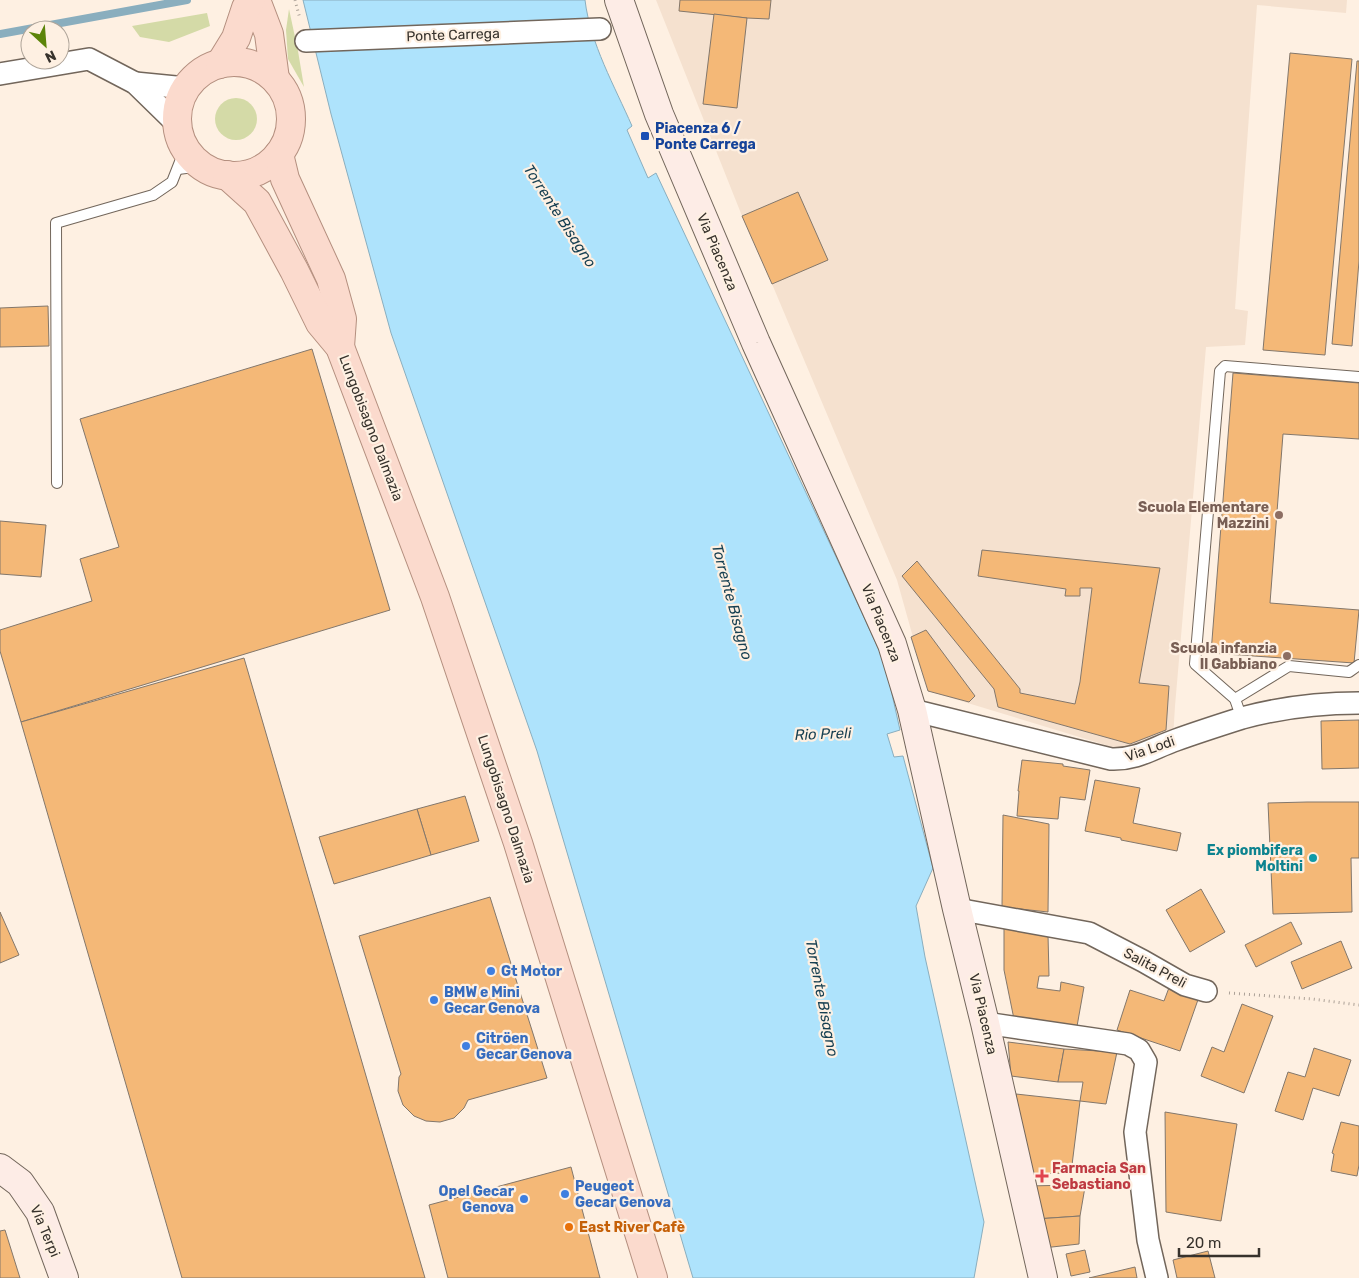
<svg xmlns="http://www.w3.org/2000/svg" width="1359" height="1278" viewBox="0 0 1359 1278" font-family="Rubik,sans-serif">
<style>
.built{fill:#f5e1cf}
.green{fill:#d4daa7}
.water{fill:#aee3fc;stroke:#8aaebe}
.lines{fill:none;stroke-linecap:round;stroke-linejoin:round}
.stream{stroke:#8aaebe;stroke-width:8}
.building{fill:#f4b877;stroke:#83776b}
.lane-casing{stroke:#72665b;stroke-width:12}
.street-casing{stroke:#72665b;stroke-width:24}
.secondary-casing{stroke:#72665b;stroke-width:30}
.primary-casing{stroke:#b48f7f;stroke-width:30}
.path{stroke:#aca197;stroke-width:3;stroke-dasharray:1 4;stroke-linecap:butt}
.lane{stroke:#fff;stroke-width:10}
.street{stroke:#fff;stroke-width:21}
.secondary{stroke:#fdece6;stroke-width:28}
.primary{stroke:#fbdacd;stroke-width:28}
.transit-dot{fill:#1a4fb4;stroke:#fef0e2;stroke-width:2}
.education-dot{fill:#8d6e63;stroke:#fef0e2;stroke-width:2}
.culture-dot{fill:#0f9aa8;stroke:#fef0e2;stroke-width:2}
.shop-dot{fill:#3f7fe0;stroke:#fef0e2;stroke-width:2}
.health-dot{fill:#e0444e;stroke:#fef0e2;stroke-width:2}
.food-dot{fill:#e8710a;stroke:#fef0e2;stroke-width:2}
.labels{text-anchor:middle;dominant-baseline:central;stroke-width:4.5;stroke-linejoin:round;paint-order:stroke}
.street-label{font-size:14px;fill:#37322c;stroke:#fef0e2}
.transit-label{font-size:14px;font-weight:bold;fill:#164399;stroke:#fef0e2;text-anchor:start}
.education-label{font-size:14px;font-weight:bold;fill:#785e54;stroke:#fef0e2;text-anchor:end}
.culture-label{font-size:14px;font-weight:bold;fill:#0d838f;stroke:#fef0e2;text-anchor:end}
.shop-label{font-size:14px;font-weight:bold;fill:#366cbe;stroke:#fef0e2;text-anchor:start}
.health-label{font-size:14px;font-weight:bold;fill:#be3a42;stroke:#fef0e2;text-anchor:start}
.food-label{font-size:14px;font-weight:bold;fill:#c56008;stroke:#fef0e2;text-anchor:start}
.water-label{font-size:15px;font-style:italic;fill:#163f51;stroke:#fef0e2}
</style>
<rect width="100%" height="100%" fill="#fef0e2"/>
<path class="built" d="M656,0H1347L1346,13L1257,5L1235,309L1248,311L1245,345L1206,347L1175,706L1173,738L1132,753L928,691L897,580L772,284L742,216Z"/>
<g class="green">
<path d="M289,9L298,51L304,87L288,59L286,30Z"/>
<path d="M207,13L210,26L169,42L140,37L132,26Z"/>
<circle cx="236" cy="119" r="21"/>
</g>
<path class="water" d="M303,0H585C590,43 615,87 632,126L627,130L648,178L656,173L838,561L885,663L900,730L887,734L894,757L903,756L933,868L916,906L925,957L984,1222L974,1278H693L537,751L391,333L331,114Z"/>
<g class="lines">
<path class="stream" d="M0,34L187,0"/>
</g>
<g class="building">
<path d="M680,0H771L769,19L747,18L679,11Z"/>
<path d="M714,14L747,18L737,108L703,104Z"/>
<path d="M1290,53L1352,59L1325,355L1263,350Z"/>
<path d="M1357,61H1359V261L1352,346L1332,344Z"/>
<path d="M798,192L828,260L772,284L742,216Z"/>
<path d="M48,306L49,346L0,347V308Z"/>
<path d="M312,349L390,610L21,722L0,651V630L92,601L80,559L119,547L80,419Z"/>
<path d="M1233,373L1359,383V439L1283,434L1270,603L1359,610L1354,663L1211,653Z"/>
<path d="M0,521L46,525L41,577L0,574Z"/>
<path d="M982,550L1160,568L1139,683L1169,686L1166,730L1130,744L998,707L994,689L902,576L917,561L1020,689V693L1075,704L1080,682L1092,588H1080V596H1065L1066,589L978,576Z"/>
<path d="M926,630L975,696L969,702L928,691L911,637Z"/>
<path d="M244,658L425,1278H182L21,722Z"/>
<path d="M1359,720V768L1322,769L1321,721Z"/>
<path d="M1022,760L1063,764V766L1090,770L1085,800L1060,797L1058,819L1017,816L1019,791H1018Z"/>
<path d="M1095,780L1140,788L1133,823L1181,833L1177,851L1121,840V838L1085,831Z"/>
<path d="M465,796L479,841L431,855L417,809Z"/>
<path d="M1307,802H1359V858H1351L1352,912L1273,914L1268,803Z"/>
<path d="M417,809L431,855L334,884L319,837Z"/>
<path d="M1003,815L1049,824L1048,912L1002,907Z"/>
<path d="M1201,889L1225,932L1190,952L1166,910Z"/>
<path d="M490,897L547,1078L468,1100L464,1108L454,1118L440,1122L426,1121L414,1116L403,1105L398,1091L399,1077L401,1074L359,936Z"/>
<path d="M0,912L19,955L0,963Z"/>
<path d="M1291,922L1302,944L1256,967L1245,945Z"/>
<path d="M1004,928L1048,935L1049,976H1039L1037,988L1060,991L1061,982L1084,987L1076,1032L1015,1024L1004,970Z"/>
<path d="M1341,941L1352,968L1302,989L1291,962Z"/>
<path d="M1170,985L1200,994L1180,1051L1117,1030L1130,990L1164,1001Z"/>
<path d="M1242,1004L1273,1016L1244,1093L1201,1076L1212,1047L1224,1052Z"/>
<path d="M1008,1042L1064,1049L1058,1082L1011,1076Z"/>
<path d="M1314,1048L1351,1060L1339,1096L1313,1088L1303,1120L1275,1111L1288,1072L1305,1077Z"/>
<path d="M1064,1049L1117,1052L1106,1104L1080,1101L1083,1082H1058Z"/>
<path d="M1016,1094L1080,1101L1071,1173L1027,1174Z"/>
<path d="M1165,1112L1237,1124L1221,1221L1166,1212Z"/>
<path d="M1341,1122L1359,1126V1165L1357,1176L1331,1171L1334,1154L1332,1153Z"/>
<path d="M571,1167L600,1278H448L429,1205Z"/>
<path d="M1071,1185L1085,1187L1080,1216L1036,1219L1029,1186Z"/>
<path d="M1080,1216L1079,1244L1043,1248L1036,1219Z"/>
<path d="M5,1230L20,1278H0V1231Z"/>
<path d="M1085,1250L1090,1272L1071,1276L1066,1254Z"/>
<path d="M1208,1251L1215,1278H1177L1173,1260Z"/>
<path d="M1135,1267L1137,1278H1089Z"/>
</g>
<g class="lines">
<g class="lane-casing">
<g id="lane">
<path d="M178,169L202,166"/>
<path d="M57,483L56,223L153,195L172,182L185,149"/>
<path d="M1235,699L1289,666L1349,672L1359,665"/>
<path d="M1242,719L1235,699L1195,664L1220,371L1225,366L1359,377"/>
</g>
</g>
<g class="street-casing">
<g id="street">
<path d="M306,41L600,29"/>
<path d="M0,74L89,59L135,83L178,125"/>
<path d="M135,83L186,88"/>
<path d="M912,710L1111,759C1137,760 1153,748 1176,740C1198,732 1220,725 1242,718C1279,708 1320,703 1359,703"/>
<path d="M957,909L1089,933L1143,961L1185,985L1206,991"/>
<path d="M985,1023L1128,1044L1139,1050L1146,1062L1135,1132L1148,1240L1157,1278"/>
</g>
</g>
<g class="secondary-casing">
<g id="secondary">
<path d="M619,0L659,114L756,343L892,644L912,710L957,909L985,1023L1043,1278"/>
<path d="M0,1168L20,1183L40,1212L64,1278"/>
</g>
</g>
<g class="primary-casing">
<g id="primary">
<path d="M256,0L269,34L275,79"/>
<circle cx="234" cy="119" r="57"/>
<path d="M220,64L236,38L246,8L251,0"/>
<path d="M279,154L285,179L331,279L342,319L340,347"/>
<path d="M227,175L257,202L294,270L320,323L340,347L435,597L518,843L653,1278"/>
</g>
</g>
<g class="path">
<path d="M295,0L300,19"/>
<path d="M1229,993L1312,999L1359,1005"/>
</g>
<use href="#lane" class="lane"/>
<use href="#street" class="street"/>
<use href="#secondary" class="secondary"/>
<use href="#primary" class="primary"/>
</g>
<rect class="transit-dot" x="640" y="131" width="10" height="10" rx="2.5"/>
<g class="education-dot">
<circle cx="1279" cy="515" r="5"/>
<circle cx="1287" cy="656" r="5"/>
</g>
<circle class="culture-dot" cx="1313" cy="858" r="5"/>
<g class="shop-dot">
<circle cx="491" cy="971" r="5"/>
<circle cx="434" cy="1000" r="5"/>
<circle cx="466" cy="1046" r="5"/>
<circle cx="565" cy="1194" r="5"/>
<circle cx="524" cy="1199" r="5"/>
</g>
<path class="health-dot" d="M1039.5 1168.5h5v5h5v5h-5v5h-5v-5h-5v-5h5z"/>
<circle class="food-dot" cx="569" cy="1227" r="5"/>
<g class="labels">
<g class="street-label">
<text transform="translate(453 35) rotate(-2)">Ponte Carrega</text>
<text transform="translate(717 252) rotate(67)">Via Piacenza</text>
<text transform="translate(371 428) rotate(69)">Lungobisagno Dalmazia</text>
<text transform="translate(881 623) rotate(68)">Via Piacenza</text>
<text transform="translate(1150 749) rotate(-19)">Via Lodi</text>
<text transform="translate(506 809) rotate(72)">Lungobisagno Dalmazia</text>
<text transform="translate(1155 968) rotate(28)">Salita Preli</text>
<text transform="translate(983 1014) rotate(77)">Via Piacenza</text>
<text transform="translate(45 1231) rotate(67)">Via Terpi</text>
</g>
<g class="transit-label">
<text x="655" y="128">Piacenza 6 /<tspan x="655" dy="16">Ponte Carrega</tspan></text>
</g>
<g class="education-label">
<text x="1269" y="507">Scuola Elementare<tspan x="1269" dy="16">Mazzini</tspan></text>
<text x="1277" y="648">Scuola infanzia<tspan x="1277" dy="16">Il Gabbiano</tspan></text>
</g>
<g class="culture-label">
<text x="1303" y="850">Ex piombifera<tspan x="1303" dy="16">Moltini</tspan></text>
</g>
<g class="shop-label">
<text x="501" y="971">Gt Motor</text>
<text x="444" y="992">BMW e Mini<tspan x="444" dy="16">Gecar Genova</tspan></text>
<text x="476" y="1038">Citröen<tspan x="476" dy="16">Gecar Genova</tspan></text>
<text x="575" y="1186">Peugeot<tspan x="575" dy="16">Gecar Genova</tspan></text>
<text x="514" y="1191" text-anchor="end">Opel Gecar<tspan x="514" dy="16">Genova</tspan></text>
</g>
<g class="health-label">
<text x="1052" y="1168">Farmacia San<tspan x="1052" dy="16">Sebastiano</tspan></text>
</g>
<g class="food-label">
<text x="579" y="1227">East River Cafè</text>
</g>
<g class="water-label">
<text transform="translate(560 216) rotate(57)">Torrente Bisagno</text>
<text transform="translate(732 602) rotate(75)">Torrente Bisagno</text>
<text transform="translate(823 734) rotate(-2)">Rio Preli</text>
<text transform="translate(822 998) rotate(79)">Torrente Bisagno</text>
</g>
</g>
<g transform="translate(45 45) rotate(154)"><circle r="24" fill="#fef0e2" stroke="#aea499"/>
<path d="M0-4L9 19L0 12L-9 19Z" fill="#5c8409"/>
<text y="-8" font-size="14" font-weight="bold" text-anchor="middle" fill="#37322c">N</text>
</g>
<path d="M1179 1248v8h80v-8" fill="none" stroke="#37322c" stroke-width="2.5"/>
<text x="1186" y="1248" font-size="15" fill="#37322c" stroke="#fef0e2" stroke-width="4" paint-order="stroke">20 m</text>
</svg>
